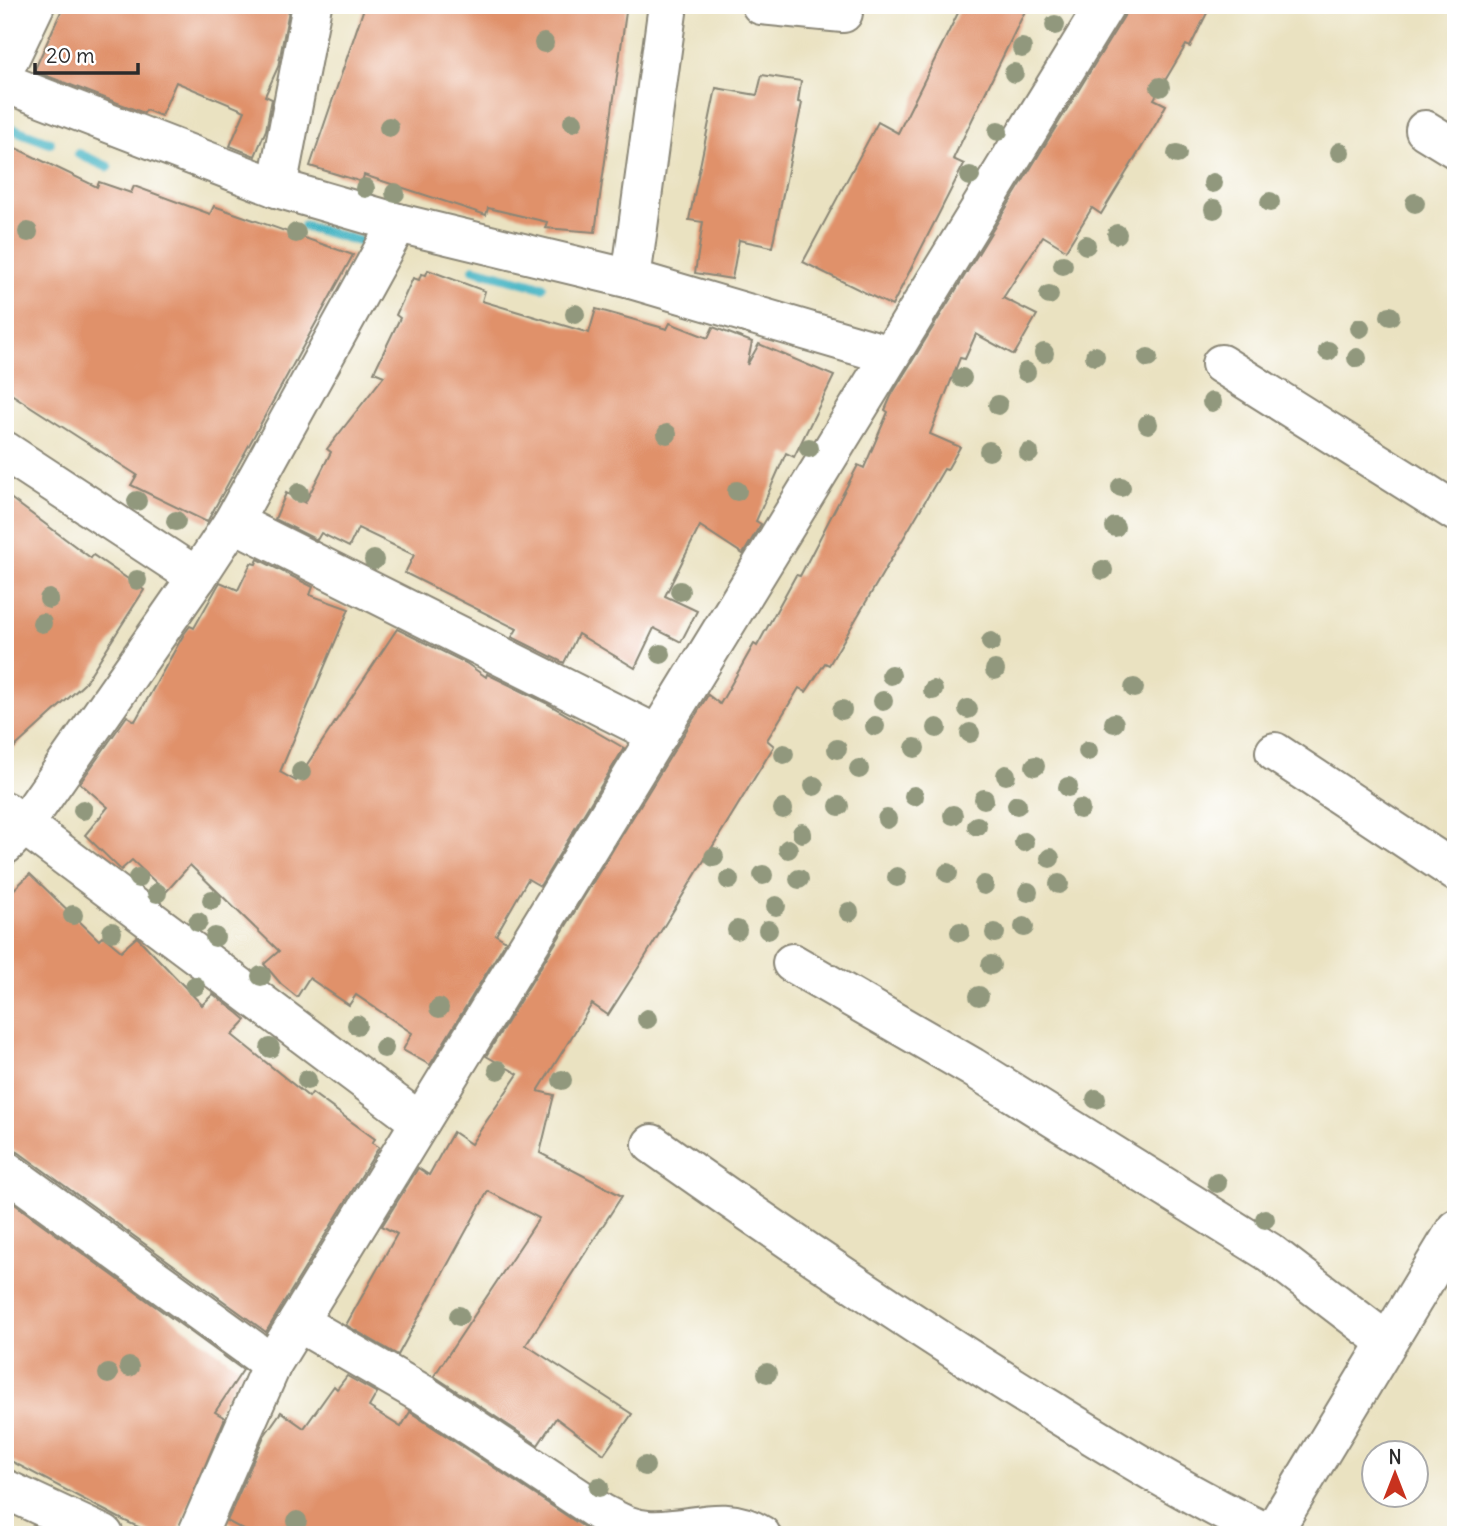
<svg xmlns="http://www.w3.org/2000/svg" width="1461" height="1540" viewBox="0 0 1461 1540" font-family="Delius,sans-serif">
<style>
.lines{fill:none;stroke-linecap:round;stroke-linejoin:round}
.stream{stroke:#4ab6c5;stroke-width:10}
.building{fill:#e0916b}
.minor-casing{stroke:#8a8676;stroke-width:42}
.minor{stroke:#fff;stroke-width:38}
.tree{fill:#91987d}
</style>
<rect width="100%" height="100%" fill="#fff"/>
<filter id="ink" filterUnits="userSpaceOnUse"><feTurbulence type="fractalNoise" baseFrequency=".0143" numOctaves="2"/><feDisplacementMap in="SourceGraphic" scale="14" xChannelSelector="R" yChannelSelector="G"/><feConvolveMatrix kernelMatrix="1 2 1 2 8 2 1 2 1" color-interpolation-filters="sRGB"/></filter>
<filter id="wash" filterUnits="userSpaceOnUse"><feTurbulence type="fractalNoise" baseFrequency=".00686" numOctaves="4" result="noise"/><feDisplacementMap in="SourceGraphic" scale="28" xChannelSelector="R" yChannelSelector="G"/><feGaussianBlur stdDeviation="1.57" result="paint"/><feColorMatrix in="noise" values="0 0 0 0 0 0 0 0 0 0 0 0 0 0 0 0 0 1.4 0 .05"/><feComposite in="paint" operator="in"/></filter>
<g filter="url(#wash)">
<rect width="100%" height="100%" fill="#eae2c1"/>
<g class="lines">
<g class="stream">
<path d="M5,126L50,143"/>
<path d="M79,154L108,167"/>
<path d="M304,226L366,243"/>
<path d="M474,269L542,287"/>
</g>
</g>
<g id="blocks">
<g class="building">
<path d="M64,5H290L278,67L265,96L272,99L266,130L255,156L230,146L245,111L176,82L161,116L146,110L144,113L34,71Z"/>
<path d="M365,5H627L595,232L545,228L547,222L488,208L486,215L364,175L362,182L310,166Z"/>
<path d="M962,5H1028L953,159L964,164L892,306L803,262L878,122L898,133Z"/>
<path d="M1127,5H1211L1190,47L1186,45L1154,99L1166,105L1157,122L1101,214L1092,208L1066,250L1043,236L1003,298L1037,315L1014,355L976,334L965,359L960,358L930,434L960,447L947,470L944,469L829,665L825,663L806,692L799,688L767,740L774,746L642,962L608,1015L592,1004L538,1091L554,1095L540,1153L622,1196L526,1345L632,1414L604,1454L556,1418L538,1445L434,1376L539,1218L488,1191L398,1355L346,1325L397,1234L382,1226L418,1168L429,1175L453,1132L471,1144L518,1074L486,1056L708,695L720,704L754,644L757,646L796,575L800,576L858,465L864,468L888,412L885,410L892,394L1124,16Z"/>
<path d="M762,75L801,81L798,102L802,103L772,247L739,240L732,279L695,273L703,222L689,220L716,88L757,95Z"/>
<path d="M5,143L97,187L99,182L131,193L134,186L210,214L214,206L353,255L207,522L131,485L137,475L5,390Z"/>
<path d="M428,270L485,291L482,301L589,333L596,309L667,329L670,323L708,338L713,327L752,342L747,365L759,344L834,376L794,457L786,453L756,521L761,524L743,554L700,526L665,596L697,611L681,642L654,628L635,668L578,634L564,663L512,637L517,629L405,573L414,555L358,528L349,547L321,533L317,540L275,519L286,493L305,503L331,452L327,449L384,376L374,372L400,318L396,315L413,278L419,280L421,274L426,275Z"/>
<path d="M5,494L91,558L93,555L144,590L84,684L5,756Z"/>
<path d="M258,559L313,587L310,595L349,609L280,772L296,781L397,629L466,663L486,677L487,674L546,703L624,748L540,886L528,879L496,935L506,941L430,1065L403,1050L412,1033L356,995L349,1005L309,978L297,997L281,984L264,964L279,951L190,865L166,892L132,860L121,870L85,835L108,807L80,783L127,716L135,721L184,634L190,626L194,628L220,582L238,590L251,563L256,564Z"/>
<path d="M30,874L99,940L103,936L121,951L137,937L202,1005L213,994L238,1013L246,1020L232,1035L309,1097L312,1093L375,1139L372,1143L379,1147L266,1332L18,1152L5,1148V898Z"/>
<path d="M5,1197L243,1370L215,1412L225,1418L176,1535H156L123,1520L5,1458Z"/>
<path d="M347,1376L377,1393L369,1407L401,1427L410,1412L596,1535H253L227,1521L264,1436L281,1412L304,1428L334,1386L337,1389Z"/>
</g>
</g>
</g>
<g filter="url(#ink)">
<use href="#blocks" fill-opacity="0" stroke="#8a8676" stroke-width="2"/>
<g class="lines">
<g class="minor-casing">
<g id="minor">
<path d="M761,5L843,13"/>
<path d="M5,68L35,5"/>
<path d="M5,83L277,188L398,223L631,279L890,355"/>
<path d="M1425,130L1456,149"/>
<path d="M277,188L312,5"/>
<path d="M631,279L668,5"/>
<path d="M1221,364L1456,512"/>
<path d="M5,451L197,577"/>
<path d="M233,522L658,735"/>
<path d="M1275,752L1456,872"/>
<path d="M5,811L420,1122"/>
<path d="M5,845L24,825L197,577L233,522L398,223"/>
<path d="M792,963L972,1067L1269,1252L1387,1342"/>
<path d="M652,1144C779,1234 908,1322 1041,1404C1116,1450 1191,1497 1271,1535"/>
<path d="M5,1170L272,1364"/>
<path d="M298,1322L424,1395L601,1513C617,1521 630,1529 648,1530C690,1533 721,1511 761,1535"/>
<path d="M5,1489L104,1535"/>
<path d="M197,1535L272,1364L1105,5"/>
<path d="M1271,1535L1456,1229"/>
</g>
</g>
<use href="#minor" class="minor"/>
</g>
<g class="tree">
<circle cx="1055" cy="25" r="10"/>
<circle cx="544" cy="43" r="10"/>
<circle cx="1022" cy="48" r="10"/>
<circle cx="1014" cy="73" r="10"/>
<circle cx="1160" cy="87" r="10"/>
<circle cx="573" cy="122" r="10"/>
<circle cx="389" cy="127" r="10"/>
<circle cx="998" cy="131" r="10"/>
<circle cx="1340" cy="152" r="10"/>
<circle cx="1177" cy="154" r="10"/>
<circle cx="970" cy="176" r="10"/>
<circle cx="1213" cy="183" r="10"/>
<circle cx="365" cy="188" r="10"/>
<circle cx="395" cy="193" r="10"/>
<circle cx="1270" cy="202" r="10"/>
<circle cx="1415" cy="203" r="10"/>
<circle cx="1214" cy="209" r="10"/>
<circle cx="28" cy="232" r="10"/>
<circle cx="296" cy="233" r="10"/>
<circle cx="1117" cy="234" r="10"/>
<circle cx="1086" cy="245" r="10"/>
<circle cx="1063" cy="265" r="10"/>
<circle cx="1049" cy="295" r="10"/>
<circle cx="575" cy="314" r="10"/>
<circle cx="1390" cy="316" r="10"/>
<circle cx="1360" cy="328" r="10"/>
<circle cx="1328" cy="351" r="10"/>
<circle cx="1044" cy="353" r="10"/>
<circle cx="1095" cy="356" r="10"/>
<circle cx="1148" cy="358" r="10"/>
<circle cx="1357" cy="358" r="10"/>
<circle cx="1026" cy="372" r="10"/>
<circle cx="962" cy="378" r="10"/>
<circle cx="1212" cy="402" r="10"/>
<circle cx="998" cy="405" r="10"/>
<circle cx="1148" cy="424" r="10"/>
<circle cx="667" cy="434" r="10"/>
<circle cx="809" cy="448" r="10"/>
<circle cx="989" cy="451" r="10"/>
<circle cx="1029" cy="453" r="10"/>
<circle cx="1121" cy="487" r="10"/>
<circle cx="737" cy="491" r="10"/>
<circle cx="299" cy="493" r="10"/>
<circle cx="137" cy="501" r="10"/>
<circle cx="176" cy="521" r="10"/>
<circle cx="1115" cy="527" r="10"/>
<circle cx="374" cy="560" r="10"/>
<circle cx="1103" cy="570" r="10"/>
<circle cx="137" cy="580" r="10"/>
<circle cx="680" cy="591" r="10"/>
<circle cx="49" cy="599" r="10"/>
<circle cx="42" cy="623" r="10"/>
<circle cx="991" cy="642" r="10"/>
<circle cx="661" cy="654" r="10"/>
<circle cx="995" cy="670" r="10"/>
<circle cx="891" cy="675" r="10"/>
<circle cx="1134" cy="688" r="10"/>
<circle cx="933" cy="690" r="10"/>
<circle cx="883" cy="701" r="10"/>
<circle cx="968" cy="709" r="10"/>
<circle cx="842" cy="710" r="10"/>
<circle cx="1114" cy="723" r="10"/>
<circle cx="875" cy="726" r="10"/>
<circle cx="937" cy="728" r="10"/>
<circle cx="970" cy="733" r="10"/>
<circle cx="915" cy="748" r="10"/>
<circle cx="837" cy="749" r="10"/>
<circle cx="1088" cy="751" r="10"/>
<circle cx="784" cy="754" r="10"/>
<circle cx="1035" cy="766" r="10"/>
<circle cx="859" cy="769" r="10"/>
<circle cx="301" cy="772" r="10"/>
<circle cx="1006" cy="775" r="10"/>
<circle cx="814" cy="786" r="10"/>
<circle cx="1068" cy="787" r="10"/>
<circle cx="914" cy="796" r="10"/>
<circle cx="984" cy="799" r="10"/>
<circle cx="1017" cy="805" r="10"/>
<circle cx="839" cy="806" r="10"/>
<circle cx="783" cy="809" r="10"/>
<circle cx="1080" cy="809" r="10"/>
<circle cx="83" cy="810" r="10"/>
<circle cx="953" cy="815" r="10"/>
<circle cx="887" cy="819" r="10"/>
<circle cx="977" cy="826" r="10"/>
<circle cx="802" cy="833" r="10"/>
<circle cx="1024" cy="842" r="10"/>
<circle cx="788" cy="849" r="10"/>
<circle cx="714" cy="857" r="10"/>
<circle cx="1050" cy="858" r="10"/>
<circle cx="948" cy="873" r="10"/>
<circle cx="763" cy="875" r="10"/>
<circle cx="897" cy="877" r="10"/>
<circle cx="138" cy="878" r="10"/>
<circle cx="799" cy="879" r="10"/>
<circle cx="729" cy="880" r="10"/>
<circle cx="1059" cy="884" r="10"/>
<circle cx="984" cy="885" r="10"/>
<circle cx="1028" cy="892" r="10"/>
<circle cx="157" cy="893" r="10"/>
<circle cx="212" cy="900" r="10"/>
<circle cx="776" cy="906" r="10"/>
<circle cx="849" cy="912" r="10"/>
<circle cx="73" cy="915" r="10"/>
<circle cx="198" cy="922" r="10"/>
<circle cx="1024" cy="927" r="10"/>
<circle cx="737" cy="930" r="10"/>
<circle cx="768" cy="930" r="10"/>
<circle cx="112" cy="932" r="10"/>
<circle cx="960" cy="932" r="10"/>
<circle cx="995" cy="933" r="10"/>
<circle cx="215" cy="937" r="10"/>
<circle cx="991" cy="965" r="10"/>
<circle cx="261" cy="976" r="10"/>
<circle cx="195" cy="986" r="10"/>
<circle cx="979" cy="996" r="10"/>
<circle cx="439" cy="1008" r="10"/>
<circle cx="647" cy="1019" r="10"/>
<circle cx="357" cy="1025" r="10"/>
<circle cx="270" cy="1048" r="10"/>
<circle cx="384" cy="1048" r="10"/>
<circle cx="498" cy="1070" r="10"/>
<circle cx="307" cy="1080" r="10"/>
<circle cx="562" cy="1080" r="10"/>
<circle cx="1096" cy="1099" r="10"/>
<circle cx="1217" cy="1183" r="10"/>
<circle cx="1265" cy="1219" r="10"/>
<circle cx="459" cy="1316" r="10"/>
<circle cx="129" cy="1367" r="10"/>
<circle cx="767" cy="1373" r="10"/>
<circle cx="108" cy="1374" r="10"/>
<circle cx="645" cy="1466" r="10"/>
<circle cx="599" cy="1487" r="10"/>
<circle cx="297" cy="1521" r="10"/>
</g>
</g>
<rect width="1461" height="1540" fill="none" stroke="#fff" stroke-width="28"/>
<g transform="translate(1395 1474)"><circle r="33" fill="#ffffff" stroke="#aaaaaa" stroke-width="2"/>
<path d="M0-5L12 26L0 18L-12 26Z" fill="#c8321e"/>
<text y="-10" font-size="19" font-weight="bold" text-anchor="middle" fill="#2b2b2b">N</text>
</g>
<path d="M35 63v10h103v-10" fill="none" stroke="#2b2b2b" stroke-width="3.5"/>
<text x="46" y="63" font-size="21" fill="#2b2b2b" stroke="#ffffff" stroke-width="5" paint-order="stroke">20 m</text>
</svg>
